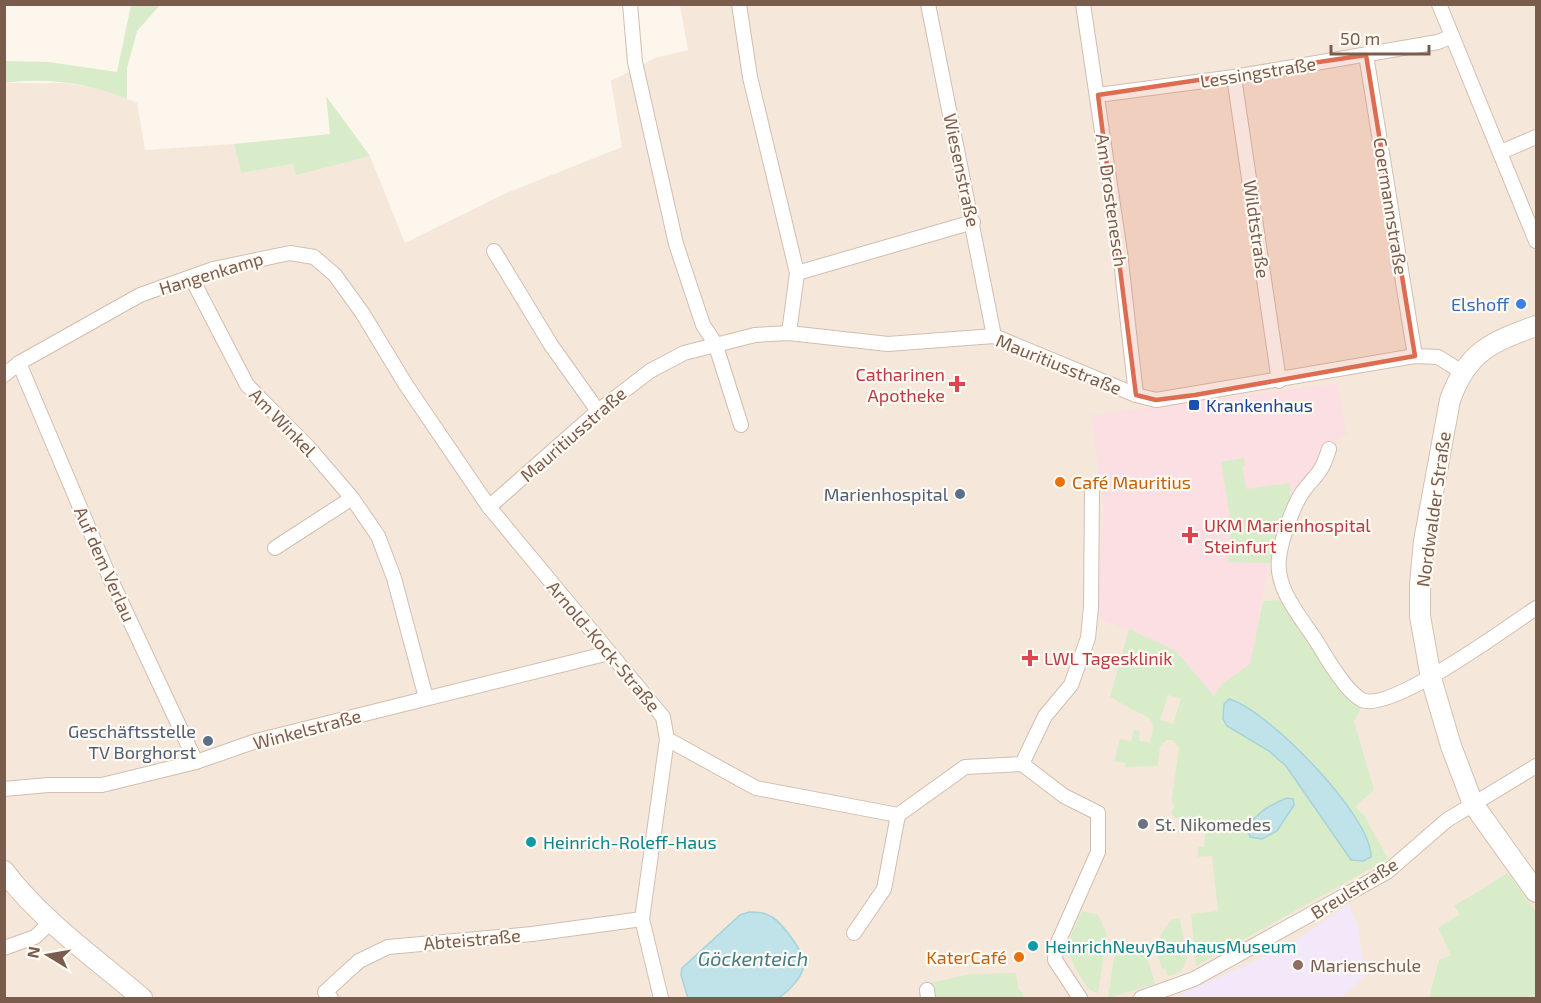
<svg xmlns="http://www.w3.org/2000/svg" width="1541" height="1003" viewBox="0 0 1541 1003" font-family="'Exo 2',sans-serif">
<style>
.residential{fill:#f5e8da}
.education{fill:#f3e8fa}
.medical{fill:#fbdfe3}
.green{fill:#d8ecc9;fill-rule:evenodd}
.water{fill:#bfe3e8;stroke:#a5d3da;stroke-width:1.5}
.lines{fill:none;stroke-linecap:round;stroke-linejoin:round}
.street-casing{stroke:#d1beb0;stroke-width:16}
.secondary-casing{stroke:#d6c0b0;stroke-width:22}
.street{stroke:#fff;stroke-width:14}
.secondary{stroke:#fff;stroke-width:20}
.marked{fill:#dc6d51;fill-opacity:0.2;stroke:#dc6d51;stroke-width:4.5;stroke-linejoin:round}
.shop-dot{fill:#3f7fe0;stroke:#fffaf3;stroke-width:2}
.health-dot{fill:#e0444e;stroke:#fffaf3;stroke-width:2}
.transit-dot{fill:#1a4fb4;stroke:#fffaf3;stroke-width:2}
.food-dot{fill:#e8710a;stroke:#fffaf3;stroke-width:2}
.service-dot{fill:#5c6f8a;stroke:#fffaf3;stroke-width:2}
.worship-dot{fill:#6b7280;stroke:#fffaf3;stroke-width:2}
.culture-dot{fill:#0f9aa8;stroke:#fffaf3;stroke-width:2}
.education-dot{fill:#8d6e63;stroke:#fffaf3;stroke-width:2}
.labels{text-anchor:middle;dominant-baseline:central;stroke-width:4.5;stroke-linejoin:round;paint-order:stroke}
.street-label{font-size:18px;fill:#7a5c4d;stroke:#fffaf3}
.shop-label{font-size:18px;fill:#366cbe;stroke:#fffaf3;text-anchor:end}
.health-label{font-size:18px;fill:#be3a42;stroke:#fffaf3;text-anchor:start}
.transit-label{font-size:18px;fill:#164399;stroke:#fffaf3;text-anchor:start}
.food-label{font-size:18px;fill:#c56008;stroke:#fffaf3;text-anchor:start}
.service-label{font-size:18px;fill:#4e5e75;stroke:#fffaf3;text-anchor:end}
.worship-label{font-size:18px;fill:#5b616d;stroke:#fffaf3;text-anchor:start}
.culture-label{font-size:18px;fill:#0d838f;stroke:#fffaf3;text-anchor:start}
.education-label{font-size:18px;fill:#785e54;stroke:#fffaf3;text-anchor:start}
.water-label{font-size:20px;font-style:italic;fill:#437c86;stroke:#fffaf3}
</style>
<rect width="100%" height="100%" fill="#fdf6ec"/>
<path class="residential" d="M680,5H1536V998H5V83H64L104,89L137,103L145,150L234,144L241,173L293,164L296,174L370,156L405,243L504,194L622,147L611,81L655,58L688,50Z"/>
<path class="education" d="M1349,904L1358,927L1365,977L1340,998H1172L1286,947Z"/>
<path class="medical" d="M1337,383L1347,434L1324,447L1313,471L1290,499L1269,563L1250,664L1222,684L1214,696L1176,651L1094,616L1104,507L1091,415Z"/>
<g class="green">
<path d="M131,5H160L137,31L127,68V99C91,83 44,77 5,83V61L49,62L117,72Z"/>
<path d="M326,96L370,156L296,175L293,164L241,173L234,144L330,134Z"/>
<path d="M1244,458L1245,465L1242,466L1246,489L1290,483V499L1269,563L1228,562L1231,524L1221,462Z"/>
<path d="M1278,600L1284,604L1362,706L1354,721L1374,790L1355,807L1364,815L1388,859L1196,966L1191,914L1218,911L1212,856L1198,857V847H1204L1207,819L1175,818L1171,813L1174,807L1172,799L1179,747L1173,740H1167L1160,746L1158,766L1125,767V763L1114,761L1120,739L1131,741L1134,730L1140,731L1139,741L1150,742C1157,720 1151,718 1133,710C1125,706 1118,701 1110,697L1129,629L1176,651L1214,696L1222,684L1250,664L1263,601ZM1168,695L1181,699L1173,724L1160,720ZM1240,702L1299,749L1350,811L1367,837L1371,857L1356,862L1286,766L1269,751L1227,726L1223,719L1224,704Z"/>
<path d="M1508,873L1536,912V998H1429L1439,960L1451,955L1438,928L1460,914L1454,906Z"/>
<path d="M1082,911L1098,915L1107,934L1098,993C1089,991 1086,986 1081,978C1062,945 1067,944 1082,911Z"/>
<path d="M1180,918L1187,959L1181,972L1168,976L1165,968L1162,969C1154,944 1156,940 1172,919Z"/>
<path d="M1127,946C1147,946 1151,968 1155,984L1108,998L1114,957Z"/>
<path d="M1016,973L1018,988L1024,996L1020,998H932L929,983L971,974Z"/>
</g>
<g class="water">
<path d="M1229,699C1267,709 1372,816 1371,857L1363,861L1351,860L1286,766L1269,751L1227,726L1223,719L1224,704Z"/>
<path d="M1287,798L1293,799L1294,805L1277,831L1262,839L1250,837C1243,818 1274,803 1287,798Z"/>
<path d="M749,912C757,912 765,912 772,917C782,923 806,954 804,966C801,979 788,992 778,998H688L681,975L682,968L740,915Z"/>
</g>
<g class="lines">
<g class="street-casing">
<g id="street">
<path d="M630,4L635,62L676,244L703,325L715,343L741,425"/>
<path d="M739,4L750,77L797,273L789,333"/>
<path d="M928,4L994,336"/>
<path d="M1083,4L1120,252L1136,395"/>
<path d="M1439,4L1536,241"/>
<path d="M1366,55L1415,356"/>
<path d="M1234,77L1279,381"/>
<path d="M1098,95L1234,77L1438,42L1452,36"/>
<path d="M1501,152L1536,137"/>
<path d="M494,251L551,345L598,411"/>
<path d="M797,273L973,222"/>
<path d="M191,277L247,385L310,449L352,498L378,536L394,578L426,698"/>
<path d="M19,363L109,576L196,762"/>
<path d="M4,375L19,363L140,295L213,269L290,253L314,257L335,275L363,314L406,385L489,507L663,717L667,739L642,919L661,998"/>
<path d="M1329,449C1321,474 1319,471 1304,490C1293,505 1281,540 1279,558C1275,588 1299,615 1315,639C1325,655 1345,691 1362,700C1391,713 1509,626 1536,608"/>
<path d="M489,507L598,411L650,371L684,353L755,335L789,333L888,344L994,336L1136,395L1156,400L1415,356L1438,357L1462,372"/>
<path d="M275,548L352,498"/>
<path d="M667,739L756,788L898,815L965,767L1022,764"/>
<path d="M1022,764L1045,716L1071,685L1088,638L1091,607L1092,488"/>
<path d="M1022,764L1064,796L1098,813V852L1056,947L1055,960L1080,998"/>
<path d="M4,789L48,785H102L196,762L256,741L609,653"/>
<path d="M854,933L884,889L898,815"/>
<path d="M4,948L35,937L51,922"/>
<path d="M927,990L928,998"/>
<path d="M331,998L325,992L359,961L388,947L532,934L642,919"/>
<path d="M1141,998L1194,979L1387,872L1447,820L1536,766"/>
</g>
</g>
<g class="secondary-casing">
<g id="secondary">
<path d="M1536,326C1491,342 1467,352 1450,400L1424,541L1420,584V616L1431,678L1451,746L1473,804L1536,892"/>
<path d="M4,871C42,921 95,958 142,998"/>
</g>
</g>
<use href="#street" class="street"/>
<use href="#secondary" class="secondary"/>
</g>
<path class="marked" d="M1366,55L1415,356L1195,395L1156,400L1136,395L1098,95Z"/>
<circle class="shop-dot" cx="1521" cy="304" r="6"/>
<g class="health-dot">
<path d="M954 375h6v6h6v6h-6v6h-6v-6h-6v-6h6z"/>
<path d="M1187 526h6v6h6v6h-6v6h-6v-6h-6v-6h6z"/>
<path d="M1027 649h6v6h6v6h-6v6h-6v-6h-6v-6h6z"/>
</g>
<rect class="transit-dot" x="1188" y="399" width="12" height="12" rx="3"/>
<g class="food-dot">
<circle cx="1060" cy="482" r="6"/>
<circle cx="1019" cy="957" r="6"/>
</g>
<g class="service-dot">
<circle cx="960" cy="494" r="6"/>
<circle cx="208" cy="741" r="6"/>
</g>
<circle class="worship-dot" cx="1143" cy="824" r="6"/>
<g class="culture-dot">
<circle cx="531" cy="842" r="6"/>
<circle cx="1033" cy="946" r="6"/>
</g>
<circle class="education-dot" cx="1298" cy="965" r="6"/>
<g class="labels">
<g class="street-label">
<text transform="translate(1258 72) rotate(-9)">Lessingstraße</text>
<text transform="translate(962 170) rotate(78)">Wiesenstraße</text>
<text transform="translate(1112 200) rotate(82)">Am Drostenesch</text>
<text transform="translate(1391 206) rotate(81)">Coermannstraße</text>
<text transform="translate(1257 229) rotate(82)">Wildtstraße</text>
<text transform="translate(211 273) rotate(-17)">Hangenkamp</text>
<text transform="translate(1059 364) rotate(22)">Mauritiusstraße</text>
<text transform="translate(283 422) rotate(46)">Am Winkel</text>
<text transform="translate(573 434) rotate(-41)">Mauritiusstraße</text>
<text transform="translate(1433 509) rotate(-82)">Nordwalder Straße</text>
<text transform="translate(105 564) rotate(66)">Auf dem Verlau</text>
<text transform="translate(604 646) rotate(50)">Arnold-Kock-Straße</text>
<text transform="translate(307 729) rotate(-15)">Winkelstraße</text>
<text transform="translate(1354 888) rotate(-32)">Breulstraße</text>
<text transform="translate(472 939) rotate(-5)">Abteistraße</text>
</g>
<g class="shop-label">
<text x="1509" y="304">Elshoff</text>
</g>
<g class="health-label">
<text x="945" y="374" text-anchor="end">Catharinen<tspan x="945" dy="21">Apotheke</tspan></text>
<text x="1204" y="525">UKM Marienhospital<tspan x="1204" dy="21">Steinfurt</tspan></text>
<text x="1044" y="658">LWL Tagesklinik</text>
</g>
<g class="transit-label">
<text x="1206" y="405">Krankenhaus</text>
</g>
<g class="food-label">
<text x="1072" y="482">Café Mauritius</text>
<text x="1007" y="957" text-anchor="end">KaterCafé</text>
</g>
<g class="service-label">
<text x="948" y="494">Marienhospital</text>
<text x="196" y="731">Geschäftsstelle<tspan x="196" dy="21">TV Borghorst</tspan></text>
</g>
<g class="worship-label">
<text x="1155" y="824">St. Nikomedes</text>
</g>
<g class="culture-label">
<text x="543" y="842">Heinrich-Roleff-Haus</text>
<text x="1045" y="946">HeinrichNeuyBauhausMuseum</text>
</g>
<g class="education-label">
<text x="1310" y="965">Marienschule</text>
</g>
<g class="water-label">
<text x="753" y="958">Göckenteich</text>
</g>
</g>
<rect width="1541" height="1003" fill="none" stroke="#7a5c4d" stroke-width="12"/>
<g transform="translate(48 955) rotate(281)" stroke="#fffaf3" stroke-width="4.5" paint-order="stroke">
<path d="M0-4.5L10 22L0 15L-10 22Z" fill="#7a5c4d"/>
<text y="-9" font-size="16" font-weight="bold" text-anchor="middle" fill="#7a5c4d">N</text>
</g>
<path d="M1331 45v9h98v-9" fill="none" stroke="#7a5c4d" stroke-width="3"/>
<text x="1340" y="45" font-size="18" fill="#7a5c4d" stroke="#fffaf3" stroke-width="4.5" paint-order="stroke">50 m</text>
</svg>
